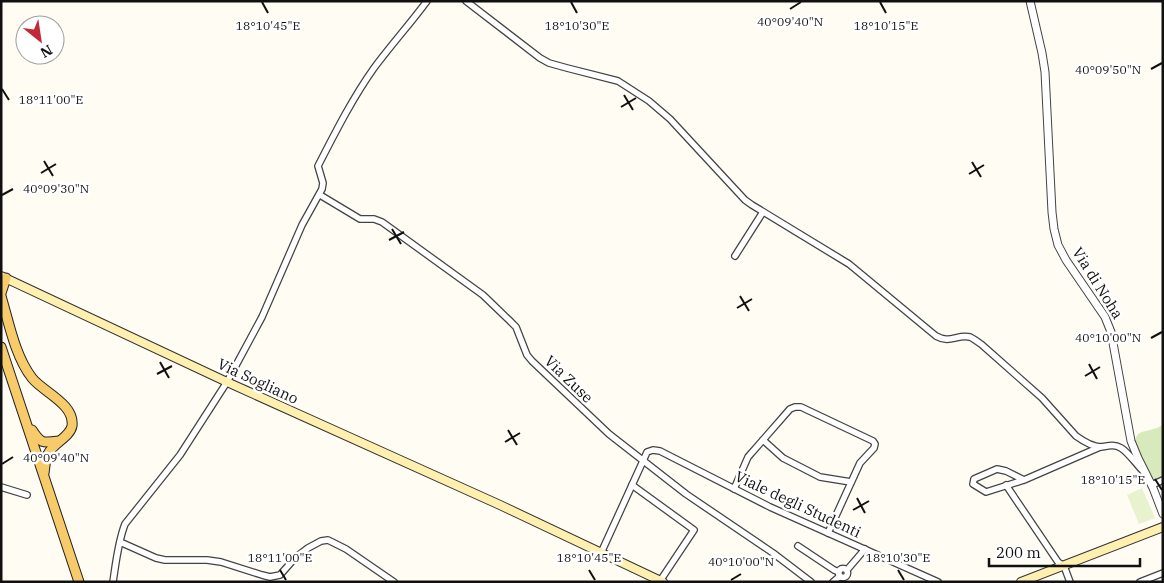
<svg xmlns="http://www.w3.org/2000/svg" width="1164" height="583" viewBox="0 0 1164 583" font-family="'IBM Plex Serif',serif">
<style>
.grass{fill:#d8eabc}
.pitch{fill:#e8f2ce}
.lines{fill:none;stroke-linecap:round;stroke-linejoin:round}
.minor-casing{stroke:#434343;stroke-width:8}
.tertiary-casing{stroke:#434343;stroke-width:9}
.secondary-casing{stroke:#323232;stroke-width:10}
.primary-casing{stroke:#212121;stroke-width:11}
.minor{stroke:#fff;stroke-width:5.5}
.tertiary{stroke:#fff;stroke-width:7}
.secondary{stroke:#fff0af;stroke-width:8}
.primary{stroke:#f8cb6a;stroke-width:9}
.ticks{fill:none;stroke:#101010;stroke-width:2}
.labels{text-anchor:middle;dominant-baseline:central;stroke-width:5;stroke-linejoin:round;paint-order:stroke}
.street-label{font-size:15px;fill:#101010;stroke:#fff}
.ticks-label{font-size:12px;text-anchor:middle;fill:#101010;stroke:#fff;stroke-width:5;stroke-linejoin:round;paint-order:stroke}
</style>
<rect width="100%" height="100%" fill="#fffcf4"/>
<path class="grass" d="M1163,425V476L1152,481L1135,442C1136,432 1142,432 1150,430C1155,429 1159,427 1163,425Z"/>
<path class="pitch" d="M1142,488L1155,518L1139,524L1127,495Z"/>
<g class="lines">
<g class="minor-casing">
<g id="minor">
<path d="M466,1L540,58L549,63L567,68L618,81L649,101L670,119L745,200L752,205L849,264L936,336C950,344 957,334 970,337C974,339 978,342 981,344L1042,398L1076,436C1083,441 1093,447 1101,447C1108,446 1114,444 1121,448C1128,452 1137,465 1143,471"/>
<path d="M320,195L360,219H374L382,222L483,295L509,320L516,327L527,355L532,361L609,434L686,494L773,553L811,582"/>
<path d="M735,256L763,212"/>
<path d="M763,440L783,458L820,477L851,482"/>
<path d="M1024,480L1006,471L997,469L974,479L973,484L986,492L1024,480L1100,447"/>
<path d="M632,485L694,530L660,581"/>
<path d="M1006,485L1058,562L1064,566L1070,582"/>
<path d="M1152,485L1163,480"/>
<path d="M1,487L27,495"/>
<path d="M734,489L748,457L790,409L795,407H801L873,441L875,444L874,448L860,463L828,533"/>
<path d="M120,542L156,558L165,560H207L221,562L262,575L270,577L280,575L295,558L308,548L321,541L328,540L346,549L394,582"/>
<path d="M798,546L834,570L839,572"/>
<path d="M601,553L643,461L647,452L653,450L660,451L770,507L938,582"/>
<circle cx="843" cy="573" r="4.5"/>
<path d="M847,570L865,549"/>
<path d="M113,582C116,562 118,542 125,524L180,455L227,382L262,317L302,225L322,189L323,183L318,166C335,133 352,99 374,68C391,45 410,24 427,1"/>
<path d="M833,582L840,576"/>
<path d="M1140,582L1163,573"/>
</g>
</g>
<g class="tertiary-casing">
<path id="tertiary" d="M1030,1L1042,53L1045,72L1052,212L1054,229L1058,245L1066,260L1105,317L1111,332L1131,441L1138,458L1153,488L1163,514"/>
</g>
<g class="secondary-casing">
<g id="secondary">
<path d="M1,276L227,382L500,505L663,582"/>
<path d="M1021,582L1163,527"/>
</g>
</g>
<g class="primary-casing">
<g id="primary">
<path d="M1,293L6,278"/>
<path d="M1,296C9,323 15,356 32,378C43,392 75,404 72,426C70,437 53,443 48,454C45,460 45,467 44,473"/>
<path d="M1,347L79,582"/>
<path d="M32,430C41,444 43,443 59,441"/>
</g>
</g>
<use href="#minor" class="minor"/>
<use href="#tertiary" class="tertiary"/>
<use href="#secondary" class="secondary"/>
<use href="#primary" class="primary"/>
</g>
<path class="ticks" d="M262,2L268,13M571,2L577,13M880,2L886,13M790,9L801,2M1151,69L1162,63M2,89L9,100M624,95L633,110M621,107L636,98M44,161L53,176M972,162L981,177M41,173L56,164M969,174L984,165M2,195L13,189M392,229L401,244M389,240L404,232M740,296L749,311M737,308L752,299M1151,338L1162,332M160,362L169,378M1089,364L1097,379M157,374L172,366M1085,376L1100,367M508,430L517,445M505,442L520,433M2,464L13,457M1155,479L1162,490M857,498L865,513M853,510L869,501M280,570L286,580M589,570L595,580M898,570L904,580M731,580L741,574"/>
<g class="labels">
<g class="street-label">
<text transform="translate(1098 283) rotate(58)">Via di Noha</text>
<text transform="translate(569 379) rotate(44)">Via Zuse</text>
<text transform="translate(258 381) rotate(25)">Via Sogliano</text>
<text transform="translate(798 504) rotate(25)">Viale degli Studenti</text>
</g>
</g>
<g class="ticks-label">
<text x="790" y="26">40°09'40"N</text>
<text x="268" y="30">18°10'45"E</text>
<text x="577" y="30">18°10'30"E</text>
<text x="886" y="30">18°10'15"E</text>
<text x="1108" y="74">40°09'50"N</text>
<text x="51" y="104">18°11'00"E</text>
<text x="56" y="193">40°09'30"N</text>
<text x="1108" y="342">40°10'00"N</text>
<text x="56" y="462">40°09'40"N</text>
<text x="1113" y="484">18°10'15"E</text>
<text x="280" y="562">18°11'00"E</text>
<text x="589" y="562">18°10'45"E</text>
<text x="898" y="562">18°10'30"E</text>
<text x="741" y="566">40°10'00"N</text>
</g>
<rect width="1164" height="583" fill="none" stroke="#101010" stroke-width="5"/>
<g transform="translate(40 40) rotate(150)"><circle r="24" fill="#ffffff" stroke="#9f9f9f"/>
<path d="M0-4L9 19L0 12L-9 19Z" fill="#c2273a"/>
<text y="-8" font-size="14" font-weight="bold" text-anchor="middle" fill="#101010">N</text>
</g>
<path d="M989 558v8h151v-8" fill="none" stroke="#101010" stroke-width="2.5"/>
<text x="996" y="558" font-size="15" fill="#101010" stroke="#ffffff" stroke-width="4" paint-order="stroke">200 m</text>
</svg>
